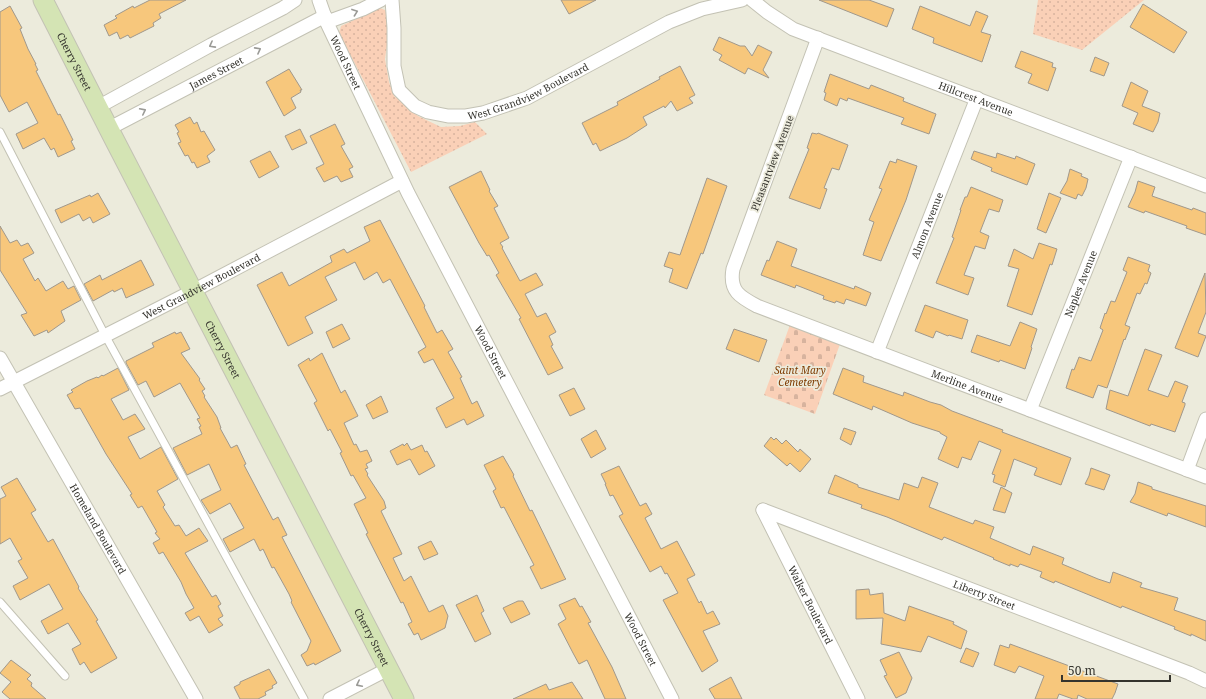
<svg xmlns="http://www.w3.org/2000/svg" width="1206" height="699" viewBox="0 0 1206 699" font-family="'Noto Serif',serif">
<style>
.grass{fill:url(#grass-dots)}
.cemetery{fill:url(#cemetery-stones)}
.building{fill:#f7c77c;stroke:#a0988c}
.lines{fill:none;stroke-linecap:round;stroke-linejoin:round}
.lane-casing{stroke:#c3c2b4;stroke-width:9}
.street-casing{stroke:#c3c2b4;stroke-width:15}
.secondary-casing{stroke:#c3c2b4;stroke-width:21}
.lane{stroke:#fff;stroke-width:7}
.street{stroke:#fff;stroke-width:13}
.secondary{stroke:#d4e4b4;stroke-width:19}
.oneway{stroke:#9a9a96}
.labels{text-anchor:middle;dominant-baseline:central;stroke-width:3.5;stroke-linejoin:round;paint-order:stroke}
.street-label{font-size:10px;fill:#35342e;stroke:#ecebdc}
.park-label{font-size:10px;font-style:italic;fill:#7f3c02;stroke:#ecebdc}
</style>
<defs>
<pattern id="grass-dots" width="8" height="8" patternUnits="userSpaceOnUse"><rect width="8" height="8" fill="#fad0b7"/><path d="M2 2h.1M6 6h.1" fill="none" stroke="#d7b39e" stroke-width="1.8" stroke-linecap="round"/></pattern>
<pattern id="cemetery-stones" width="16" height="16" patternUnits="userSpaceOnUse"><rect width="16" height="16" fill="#fad0b7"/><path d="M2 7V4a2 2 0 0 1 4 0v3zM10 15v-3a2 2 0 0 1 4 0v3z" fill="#d7b39e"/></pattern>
</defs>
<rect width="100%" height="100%" fill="#ecebdc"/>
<g class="grass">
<path d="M1038,0H1144L1082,50L1033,34Z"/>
<path d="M380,8L385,10L388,18V38L385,59L389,82L394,96L418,116L441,127L460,126L475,122L487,134L411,172L339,33L341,26Z"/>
</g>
<path class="cemetery" d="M790,325L840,344L815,414L764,395Z"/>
<g class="building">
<path d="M150,0H186L159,14L161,18L153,23L154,26L130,38L128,35L120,39L117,32L109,36L104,25L117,18L115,16L133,6L134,8Z"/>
<path d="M561,0H596L569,14Z"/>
<path d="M819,0H869L894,9L887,27Z"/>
<path d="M1143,4L1187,32L1174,53L1130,27Z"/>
<path d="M10,6L22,28L20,29L28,49L36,64H35L38,70L36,71L58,115L60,114L73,140L71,141L75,149L58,157L54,148L51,150L44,138L23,149L16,134L38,123L27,102L9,112L0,95V12Z"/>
<path d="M920,6L970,26L976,11L988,16L981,32L991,35L982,62L933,43L934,38L912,29Z"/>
<path d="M719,37L740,46H745L752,56L758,45L772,52L763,70L769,78L748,68L745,74L719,60L722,55L713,50Z"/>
<path d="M1021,51L1053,63L1052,67L1056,68L1048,91L1028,83L1032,74L1015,67Z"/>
<path d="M1095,57L1109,63L1104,76L1090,71Z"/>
<path d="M680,66L695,95L689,98L693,103L677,111L671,101L665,108L664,106L643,117L647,125L627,138L600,151L596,143L593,145L582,123L618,105L617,102L660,79L659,77Z"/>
<path d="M289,69L302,90H300L301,92L291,98L296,108L284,116L266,82Z"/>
<path d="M830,74L869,89L871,85L904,98L903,101L936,114L929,134L901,124L904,118L848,98L847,101L840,98L837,106L824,100L826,93L824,92Z"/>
<path d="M1131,82L1148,91L1142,106L1160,113L1158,122L1153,132L1133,124L1138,113L1122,106Z"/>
<path d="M190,117L194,124L197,122L201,132L204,131L215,150L207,156L210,162L197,168L194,162L192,163L188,155L185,156L178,143L181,142L177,133L179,132L175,125Z"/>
<path d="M335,124L345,144L341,146L353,167L349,169L353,177L341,182L337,176L324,182L316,168L324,164L310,136Z"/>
<path d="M300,129L307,143L292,150L285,136Z"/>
<path d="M812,133L817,134L818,133L848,145L839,170L832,168L824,188L827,189L820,209L789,198L809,149L807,148Z"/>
<path d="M270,151L279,167L259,178L250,161Z"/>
<path d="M974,151L996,158L997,153L1015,159L1016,156L1035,164L1027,185L991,171L992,168L971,159Z"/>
<path d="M897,159L917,166L906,200L881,261L863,255L874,222L869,220L882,189L879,188L890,161L896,163Z"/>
<path d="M1070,169L1082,174L1081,176L1088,179L1086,188L1082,196L1078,194L1076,199L1060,193L1067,181Z"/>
<path d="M481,171L490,190L489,191L498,206L494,208L509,238L500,243L503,247L502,248L520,281L536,273L543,285L525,294L537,317L546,313L556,332L549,336L553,345L551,346L563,368L548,375L519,319L521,318L496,275L499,273L489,255L487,256L479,243L449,187Z"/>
<path d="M707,178L727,186L703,254L701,253L687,289L669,282L673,269L664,266L669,252L680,255Z"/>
<path d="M1138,181L1155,187L1152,196L1192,210L1193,208L1206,213V235L1186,228L1187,226L1145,211L1144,213L1128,207L1135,192Z"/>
<path d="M971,187L1003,200L999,212L989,209L980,232L989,236L985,249L975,246L964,275L974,278L968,295L936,283L954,238L952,237L961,210H960L965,197H967Z"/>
<path d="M98,193L110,214L93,223L90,217L83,221L79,214L61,223L55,210L90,195L91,197Z"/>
<path d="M1049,193L1061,198L1046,233L1037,229Z"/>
<path d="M380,220L425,306L424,307L437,333L442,330L453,349L448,352L462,377L460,378L472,404L477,401L484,416L467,425L464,419L446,428L436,408L454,398L433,359L424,363L418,352L426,347L390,279L383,283L377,272L364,280L355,262L325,277L337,300L305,317L313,333L288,346L257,285L282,272L289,286L332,262L330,256L344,249L347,253L370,241L364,227Z"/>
<path d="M0,226L10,243L17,240L21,246L28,243L34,253L23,259L35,281L38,278L46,291L63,281L68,289L74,286L81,300L61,311L65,321L48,333L47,330L34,336L21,315L27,313L0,270Z"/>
<path d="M777,241L797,249L791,266L854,289L855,286L871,293L866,306L846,299L844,304L836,301L835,303L823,299L824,296L796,285L795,288L761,275L767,260L769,261Z"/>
<path d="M1039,243L1057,249L1052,265L1050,264L1032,315L1007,306L1019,269L1008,266L1014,249L1033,259Z"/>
<path d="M1128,257L1150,265L1148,271L1151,273L1147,284L1145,283L1140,294L1137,293L1125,325L1130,327L1125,340L1124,339L1107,388L1098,385L1093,398L1066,388L1072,369L1074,370L1079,357L1091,361L1103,330L1100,328L1105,313L1106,314L1111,301L1115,302L1127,272L1123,270Z"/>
<path d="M141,260L154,285L126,298L122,288L114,292L113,290L93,301L84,284L100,275L102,280Z"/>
<path d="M1205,273L1206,312L1198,333L1206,336L1198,357L1175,348Z"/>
<path d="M925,305L968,320L962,339L949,335L948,336L936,331L933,338L915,331Z"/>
<path d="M1020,322L1037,329L1031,347L1032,348L1025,369L1000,360L999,362L971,352L977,335L1010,346Z"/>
<path d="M342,324L350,339L333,348L326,332Z"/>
<path d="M734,329L767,340L759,362L726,349Z"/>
<path d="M175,332L176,334L181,332L190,349L181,353L200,379L199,380L205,389L202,391L205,396L204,397L217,417L221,428H220L231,448L237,445L246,464L244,465L273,520L278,517L287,535L282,537L341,651L315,665L314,663L307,666L301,655L307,651L311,641L291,602L292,601L289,594L274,567L272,568L263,549L260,551L254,539L230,552L223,539L244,528L230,503L210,514L201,500L221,490L209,464L187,475L173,448L202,434L199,427L201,426L197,419L200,418L180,383L154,397L146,381L138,385L126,363V361L154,347L152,343Z"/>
<path d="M1145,349L1162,355L1148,390L1168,397L1175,381L1188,386L1182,402L1185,403V405L1175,432L1151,424L1150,426L1106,409L1110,390L1128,396Z"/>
<path d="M322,353L341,393L345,390L358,416L344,423L354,445L356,444L360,452L367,450L372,461L366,464L368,468L365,469L368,474L367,475L384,501L386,508L381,511L402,554L393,558L404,581L411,576L429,612L443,605L448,616L445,628L421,640L418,633L414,635L408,624L412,622L403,602L401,603L366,534L368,533L354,504L366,498L353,475L351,476L340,453L342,452L330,429L328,431L314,403L317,401L298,365L309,358L310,361Z"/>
<path d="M118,368L129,390L111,399L123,420L135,414L145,429L128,437L140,459L161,447L178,479L157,491L165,505L163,507L175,526L179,525L186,536L199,528L208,541L185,553L212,597L216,595L221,604L218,606L223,616L218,619L223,625L209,633L199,616L190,621L185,613L194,608L186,594L181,582L163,552L159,554L153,543L160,539L155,533L157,532L142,506L138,508L130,495L132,494L106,454L80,408L75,409L67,395L73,392L71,390L87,381L97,377L98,378L102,375L103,376Z"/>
<path d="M843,368L864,376L863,382L903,396L904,392L930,402L941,405L952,411L1003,430L1002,432L1071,458L1061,485L1034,475L1037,468L1014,459L1005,487L993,482L995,475L992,474L1001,450L979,441L971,460L962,457L958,468L938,459L947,437L940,433V432L912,423L873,406L872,410L833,394Z"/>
<path d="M574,388L585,409L570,416L559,395Z"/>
<path d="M381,396L388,412L373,419L366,405Z"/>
<path d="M844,428L856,432L851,445L840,439Z"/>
<path d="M596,430L606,449L591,458L581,439Z"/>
<path d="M771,437L774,440L776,438L782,444L786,440L798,452L800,449L811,459L800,472L790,463L787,466L764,446Z"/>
<path d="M407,443L411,450L422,445L425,452L427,451L435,466L419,475L410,459L397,465L390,451L403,444L404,446Z"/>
<path d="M503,456L514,475L513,476L530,511L532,510L565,578L566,579L541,589L530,567L534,565L504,507L501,508L493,491L496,489L484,465Z"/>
<path d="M619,466L640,506L646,503L652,514L645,518L661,549L677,541L695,575L687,579L699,603L701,601L707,614L713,611L720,624L703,631L718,661L702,672L663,600L678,593L667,573L665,574L661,566L650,572L619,516L623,514L613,495L610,496L605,484H606L601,474Z"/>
<path d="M1091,468L1110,475L1104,490L1085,484L1089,476Z"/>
<path d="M835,475L858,485V487L899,500L904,483L918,488L922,477L938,483L929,507L973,524L975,520L994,527L990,538L1030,555L1033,546L1064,558L1062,564L1098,579L1110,583L1113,572L1142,583L1140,587L1178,598L1174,610L1206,621V641L1191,634V636L1174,629L1175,627L1122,606L1121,608L1055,581L1054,583L1040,577L1042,572L1020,564L1018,567L1010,564V566L993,559L994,558L944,537L942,540L887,517L861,508L862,505L828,493Z"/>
<path d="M17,478L36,510L31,513L48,542L53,539L79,587L78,588L98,620L96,621L117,658L91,673L84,662L80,665L72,649L81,644L68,623L48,634L41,621L63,609L49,584L20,600L13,586L28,578L18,561L22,559L10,538L0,544V499L6,496L1,487Z"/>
<path d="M1138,482L1152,487V489L1206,506V527L1168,513L1167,516L1130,502L1135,494Z"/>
<path d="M1001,487L1012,493L1005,513L993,510Z"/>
<path d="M431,541L438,554L424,560L418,547Z"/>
<path d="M869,589L870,595L883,593L884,613L905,621L909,606L954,622L953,624L967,631L961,649L928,636L921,652L881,644L883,618L856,619V590Z"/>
<path d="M477,595L484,611L481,613L491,634L475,642L456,605Z"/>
<path d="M575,598L580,607L582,606L591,622L588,623L612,667L626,699H605L587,660L579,664L573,653L558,624L566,619L559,605Z"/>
<path d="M518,601H523L530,614L511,623L503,608Z"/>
<path d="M1010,644L1118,684L1115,693L1112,699H1087L1078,695L1077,699H1073L1059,694L1057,699H1035L1044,676L1019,666L1015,673L994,665L1000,645L1009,648Z"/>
<path d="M966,648L979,653L973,667L960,662Z"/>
<path d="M899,652L912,678L906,693L896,698L884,676L887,675L880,660Z"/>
<path d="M11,660L31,675L27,679L32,683L31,686L46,699H10L2,692L11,682L0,673Z"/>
<path d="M269,669L277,683L272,686L273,688L265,692L266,695L258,699H240L234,687L240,684V682Z"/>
<path d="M731,677L742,699H715L709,689Z"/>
<path d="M572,682L583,699H513L546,684L549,690Z"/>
</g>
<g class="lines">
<g class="lane-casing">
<g id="lane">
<path d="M0,132L105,335L304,699"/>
<path d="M0,602L65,676"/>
</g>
</g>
<g class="street-casing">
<g id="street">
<path id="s1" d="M319,0L327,23L408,193L672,699"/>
<path id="s2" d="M392,0L394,28V66L399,90L415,106L428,112L448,116H466L483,113L527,98L669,22L702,9L742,0"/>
<path id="s3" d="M752,0L767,12L793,29L1206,186"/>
<path d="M327,22L363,9L381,0"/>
<path id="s4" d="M818,38L733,269C729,291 740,297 757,306L1206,477"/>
<path d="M98,107L211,45L283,8L295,0"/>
<path id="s5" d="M108,129L325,16"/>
<path id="s6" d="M877,352L977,98"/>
<path id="s7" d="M0,358L196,699"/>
<path id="s8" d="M0,389L193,291L402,181"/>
<path id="s9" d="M1030,410L1131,157"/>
<path d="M1187,470L1206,419"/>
<path id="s10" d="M763,510L1189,673L1206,681"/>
<path id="s11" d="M763,510L858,699"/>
<path d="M330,699L388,669"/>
</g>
</g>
<g class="secondary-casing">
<g id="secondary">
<path id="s12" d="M43,0L114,139L404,699"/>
</g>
</g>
<use href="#lane" class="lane"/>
<use href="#street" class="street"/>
<use href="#secondary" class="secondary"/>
</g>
<defs><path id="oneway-chevron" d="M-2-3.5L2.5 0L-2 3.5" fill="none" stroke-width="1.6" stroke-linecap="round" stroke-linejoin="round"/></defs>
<g class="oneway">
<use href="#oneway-chevron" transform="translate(355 12) rotate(-20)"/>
<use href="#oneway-chevron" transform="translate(212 45) rotate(152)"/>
<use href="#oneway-chevron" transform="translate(258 50) rotate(-28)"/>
<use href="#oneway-chevron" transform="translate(143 111) rotate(-27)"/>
<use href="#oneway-chevron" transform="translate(359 684) rotate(153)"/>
</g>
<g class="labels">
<g class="street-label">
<text stroke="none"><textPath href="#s12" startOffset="69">Cherry Street</textPath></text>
<text stroke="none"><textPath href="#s1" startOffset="68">Wood Street</textPath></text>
<text stroke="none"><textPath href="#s5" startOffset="122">James Street</textPath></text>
<text stroke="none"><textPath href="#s2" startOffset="233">West Grandview Boulevard</textPath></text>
<text stroke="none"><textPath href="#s3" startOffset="246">Hillcrest Avenue</textPath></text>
<text transform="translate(772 163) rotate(-69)">Pleasantview Avenue</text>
<text stroke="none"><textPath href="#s6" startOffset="136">Almon Avenue</textPath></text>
<text stroke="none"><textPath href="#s9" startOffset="136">Naples Avenue</textPath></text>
<text stroke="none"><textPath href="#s8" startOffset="226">West Grandview Boulevard</textPath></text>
<text stroke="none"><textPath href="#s12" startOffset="393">Cherry Street</textPath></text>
<text stroke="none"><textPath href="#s1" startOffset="392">Wood Street</textPath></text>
<text stroke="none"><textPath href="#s4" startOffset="520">Merline Avenue</textPath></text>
<text stroke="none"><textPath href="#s7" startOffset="197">Homeland Boulevard</textPath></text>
<text stroke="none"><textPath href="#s10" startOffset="237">Liberty Street</textPath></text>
<text stroke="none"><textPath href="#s11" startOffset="106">Walker Boulevard</textPath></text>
<text stroke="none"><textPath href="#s12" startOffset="717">Cherry Street</textPath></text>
<text stroke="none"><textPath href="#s1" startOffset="716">Wood Street</textPath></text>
</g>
<g class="park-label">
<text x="800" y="370">Saint Mary<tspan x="800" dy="12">Cemetery</tspan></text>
</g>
</g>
<path d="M1062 675v6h108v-6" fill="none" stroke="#35342e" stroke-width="2"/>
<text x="1068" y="675" font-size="12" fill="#35342e" stroke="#ecebdc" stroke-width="3" paint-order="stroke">50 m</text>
</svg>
